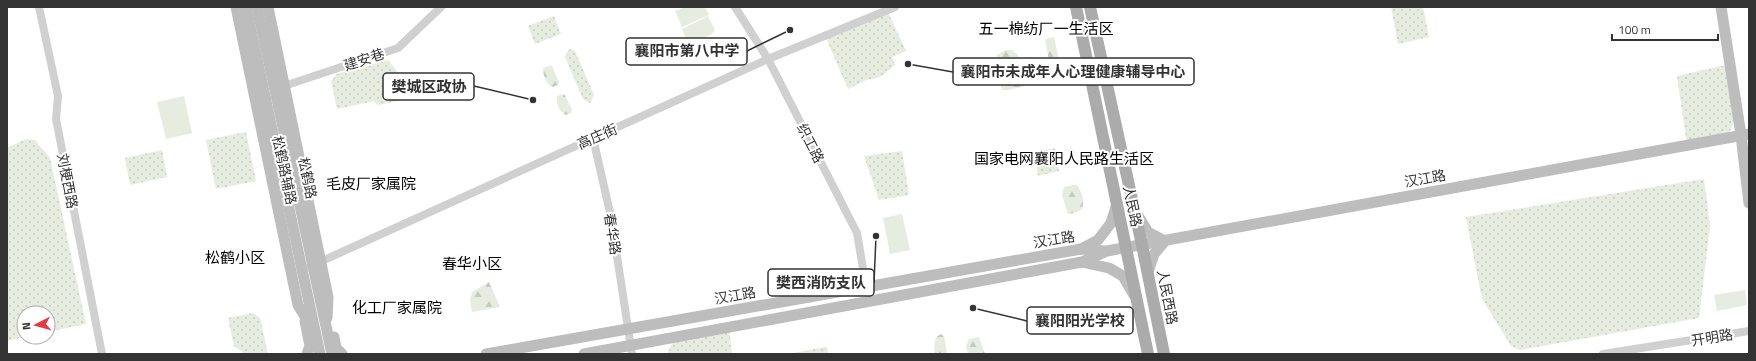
<svg xmlns="http://www.w3.org/2000/svg" width="1756" height="361" viewBox="0 0 1756 361" font-family="'Titillium Web','Noto Sans SC',sans-serif">
<style>
.green{fill:url(#green-dots)}
.forest{fill:url(#forest-firs)}
.pitch{fill:#e6ecdf}
.lines{fill:none;stroke-linecap:round;stroke-linejoin:round}
.street{stroke:#d0d0d0;stroke-width:8}
.secondary{stroke:#bdbdbd;stroke-width:11}
.primary{stroke:#ababab;stroke-width:12}
.labels{text-anchor:middle;dominant-baseline:central;stroke-width:4;stroke-linejoin:round;paint-order:stroke}
.street-label{font-size:14px;fill:#333;stroke:#fff}
.neighbourhood-label{font-size:15px;fill:#000;stroke:#fff}
.leader{fill:none;stroke:#333;stroke-width:1.5}
.callout-dot{fill:#333;stroke:#fff;stroke-width:1.5}
.callout{fill:#fff;stroke:#333;stroke-width:1.5}
.callout-label{font-size:15px;text-anchor:middle;font-weight:bold;fill:#333}
</style>
<defs>
<pattern id="green-dots" width="8" height="8" patternUnits="userSpaceOnUse"><rect width="8" height="8" fill="#e6ecdf"/><path d="M2 2h.1M6 6h.1" fill="none" stroke="#c6cbc0" stroke-width="1.8" stroke-linecap="round"/></pattern>
<pattern id="forest-firs" width="22" height="20" patternUnits="userSpaceOnUse"><rect width="22" height="20" fill="#e6ecdf"/><path d="M5 1l3.5 6h-7zM16 11l3.5 6h-7z" fill="#c6cbc0"/></pattern>
</defs>
<rect width="100%" height="100%" fill="#fff"/>
<g class="green">
<path d="M1391,7H1423L1429,37L1398,44Z"/>
<path d="M888,12L906,51L892,57L895,65L883,75L874,79L866,80L848,89L826,38Z"/>
<path d="M554,16L561,34L535,44L528,26Z"/>
<path d="M569,49L575,51L594,95L590,103L583,99L565,57Z"/>
<path d="M388,60L417,97L378,105L374,101L337,109L331,81L337,74Z"/>
<path d="M1730,64C1732,82 1743,132 1721,139C1710,143 1698,143 1687,145L1677,76Z"/>
<path d="M246,132L256,181L216,189L206,140Z"/>
<path d="M26,139L35,140L50,158L86,324L48,332V313H24V337L7,341V148Z"/>
<path d="M1055,148L1059,171L1038,176L1034,152Z"/>
<path d="M162,150L167,177L130,185L125,158Z"/>
<path d="M902,151L909,195L879,200L864,156Z"/>
<path d="M1704,179L1710,226L1699,318L1520,350L1511,346L1484,302L1481,294L1466,217Z"/>
<path d="M253,313L260,318L268,354H245L234,346L228,318Z"/>
<path d="M729,328L732,354H667L675,338Z"/>
<path d="M827,347L828,354H788L825,347Z"/>
</g>
<g class="forest">
<path d="M1054,37L1061,70L1059,73L1055,74L1051,71L1045,39Z"/>
<path d="M1005,50H1012L1018,55L1024,82V86L1009,90H1002L996,63L997,55Z"/>
<path d="M549,66H552L559,82L558,85L552,87C546,84 543,75 543,68Z"/>
<path d="M562,94L565,95L572,110L571,113L566,115C559,112 556,103 557,96Z"/>
<path d="M1073,185H1077C1082,193 1085,199 1082,209L1075,213L1068,214L1062,195L1064,187Z"/>
<path d="M489,282L500,307L472,312L470,299L472,292Z"/>
<path d="M941,334L944,336L947,354H935L934,347L936,337Z"/>
<path d="M979,337L985,354H968L966,346L969,339Z"/>
</g>
<g class="pitch">
<path d="M685,7H705L709,15L682,27L675,11Z"/>
<path d="M708,16L715,30L712,34L691,43L687,41L682,29Z"/>
<path d="M184,96L192,133L166,139L157,102Z"/>
<path d="M902,214L910,250L890,254L883,218Z"/>
<path d="M1745,290L1747,305L1717,311L1714,295Z"/>
</g>
<g class="lines">
<g class="street">
<path d="M39,7L58,96L56,119L102,354"/>
<path d="M735,7L768,59L857,233L866,286"/>
<path d="M281,87L398,48L441,7"/>
<path d="M593,138L611,217L632,354"/>
<path d="M302,270L768,59L895,7"/>
<path d="M1603,354L1749,331"/>
</g>
<g class="secondary">
<path d="M236,7L298,305L312,328"/>
<path d="M246,7L320,354"/>
<path d="M257,7L332,354"/>
<path d="M268,7L328,297L327,318"/>
<path d="M1721,7L1741,135L1749,203"/>
<path d="M1137,214L1148,232L1165,241L1154,254L1148,272"/>
<path d="M1081,249L1098,240L1111,223L1117,204"/>
<path d="M1082,262L1109,268L1123,276L1134,295"/>
<path d="M305,321L310,346L307,354"/>
<path d="M334,337L336,348L342,354"/>
<path d="M486,354L1081,249L1105,251"/>
<path d="M584,354L1082,262L1107,251L1749,134"/>
</g>
<g class="primary">
<path d="M1076,7L1148,354"/>
<path d="M1090,7L1142,245L1164,354"/>
</g>
</g>
<g class="labels">
<g class="street-label">
<text transform="translate(364 59) rotate(-18)">建安巷</text>
<text transform="translate(597 136) rotate(-24)">高庄街</text>
<text transform="translate(811 143) rotate(63)">织工路</text>
<text transform="translate(285 170) rotate(78)">松鹤路辅路</text>
<text transform="translate(308 178) rotate(78)">松鹤路</text>
<text transform="translate(1425 178) rotate(-10)">汉江路</text>
<text transform="translate(68 181) rotate(79)">刘梗西路</text>
<text transform="translate(1133 206) rotate(78)">人民路</text>
<text transform="translate(613 234) rotate(81)">春华路</text>
<text transform="translate(1054 239) rotate(-9)">汉江路</text>
<text transform="translate(735 295) rotate(-10)">汉江路</text>
<text transform="translate(1168 297) rotate(79)">人民西路</text>
<text transform="translate(1712 337) rotate(-9)">开明路</text>
</g>
<g class="neighbourhood-label">
<text x="1046" y="28">五一棉纺厂一生活区</text>
<text x="1064" y="158">国家电网襄阳人民路生活区</text>
<text x="371" y="183">毛皮厂家属院</text>
<text x="235" y="257">松鹤小区</text>
<text x="472" y="263">春华小区</text>
<text x="397" y="307">化工厂家属院</text>
</g>
</g>
<path class="leader" d="M790 30L747 51M908 64L953 72M533 100L474 86M876 236L874 283M973 308L1027 321"/>
<g class="callout-dot">
<circle cx="790" cy="30" r="4"/>
<circle cx="908" cy="64" r="4"/>
<circle cx="533" cy="100" r="4"/>
<circle cx="876" cy="236" r="4"/>
<circle cx="973" cy="308" r="4"/>
</g>
<g class="callout">
<rect x="626" y="38" width="121" height="27" rx="4"/>
<rect x="953" y="58" width="241" height="27" rx="4"/>
<rect x="383" y="73" width="91" height="27" rx="4"/>
<rect x="768" y="269" width="106" height="27" rx="4"/>
<rect x="1027" y="307" width="106" height="27" rx="4"/>
</g>
<g class="callout-label">
<text x="687" y="56">襄阳市第八中学</text>
<text x="1073" y="77">襄阳市未成年人心理健康辅导中心</text>
<text x="429" y="92">樊城区政协</text>
<text x="821" y="288">樊西消防支队</text>
<text x="1080" y="326">襄阳阳光学校</text>
</g>
<rect width="1756" height="361" fill="none" stroke="#333333" stroke-width="16"/>
<g transform="translate(36 325) rotate(264)"><circle r="19" fill="#ffffff" stroke="#adadad"/>
<path d="M0-3L7 15L0 10L-7 15Z" fill="#e63946"/>
<text y="-6" font-size="11" font-weight="bold" text-anchor="middle" fill="#333333">N</text>
</g>
<path d="M1612 34v6h106v-6" fill="none" stroke="#333333" stroke-width="2"/>
<text x="1618" y="34" font-size="12" fill="#333333" stroke="#ffffff" stroke-width="3" paint-order="stroke">100 m</text>
</svg>
